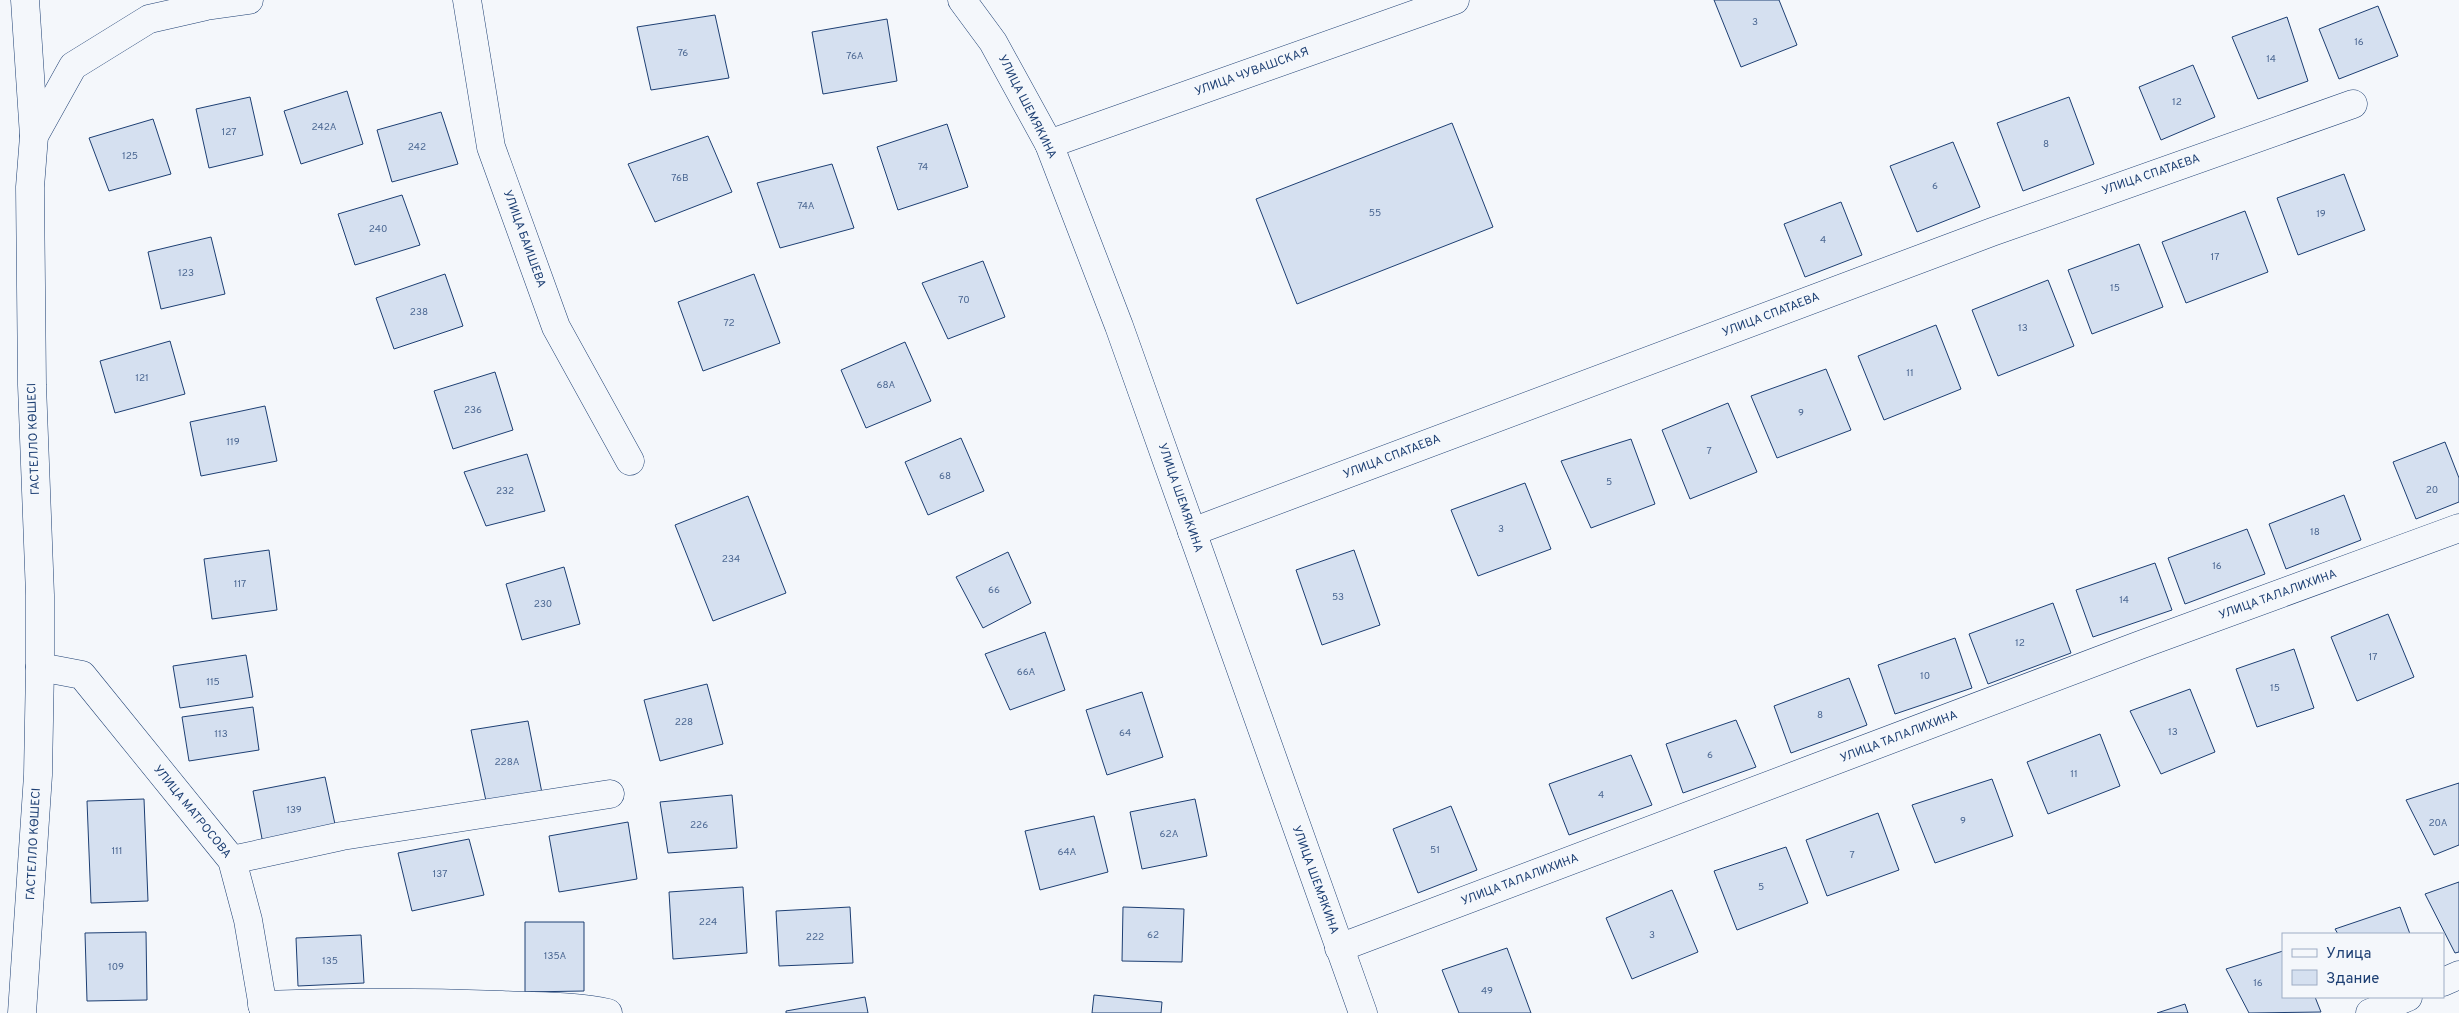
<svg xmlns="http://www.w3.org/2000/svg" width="2459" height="1013" viewBox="0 0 2459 1013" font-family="Overpass,sans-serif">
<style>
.building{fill:#d5e0f0;stroke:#1d3f73}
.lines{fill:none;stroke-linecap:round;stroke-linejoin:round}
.street-casing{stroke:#1d3f73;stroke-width:29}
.secondary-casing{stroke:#1d3f73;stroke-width:29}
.street{stroke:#f4f7fb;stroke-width:28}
.secondary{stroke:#f4f7fb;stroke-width:28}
.labels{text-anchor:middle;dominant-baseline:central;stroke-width:4;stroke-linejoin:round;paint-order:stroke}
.number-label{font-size:10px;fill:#4b6792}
.street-label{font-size:12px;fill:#1d3f73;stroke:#f4f7fb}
</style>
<rect width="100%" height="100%" fill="#f4f7fb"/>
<g class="building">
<path d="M1714,0H1779L1797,45L1741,67Z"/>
<path d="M2378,6L2398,56L2339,79L2319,29Z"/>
<path d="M715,15L729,78L651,90L637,27Z"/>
<path d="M2287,17L2308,81L2258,99L2232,37Z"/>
<path d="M887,19L897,81L823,94L812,32Z"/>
<path d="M2193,65L2215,117L2161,140L2139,87Z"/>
<path d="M347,91L363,144L301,164L284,111Z"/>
<path d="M250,97L263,155L209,168L196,109Z"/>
<path d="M2069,97L2094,164L2023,191L1997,123Z"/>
<path d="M441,112L458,164L392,182L377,130Z"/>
<path d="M153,119L171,174L109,191L89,138Z"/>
<path d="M1452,123L1493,227L1297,304L1256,199Z"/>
<path d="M947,124L968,187L898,210L877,147Z"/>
<path d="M708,136L732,192L655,222L628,164Z"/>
<path d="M1953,142L1980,207L1917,232L1890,166Z"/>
<path d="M832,164L854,228L780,248L757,183Z"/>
<path d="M2344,174L2365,230L2298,255L2277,198Z"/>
<path d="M402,195L420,245L355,265L338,214Z"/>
<path d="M1841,202L1862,255L1805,277L1784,224Z"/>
<path d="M2245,211L2268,272L2186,303L2162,242Z"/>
<path d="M211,237L225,294L161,309L148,252Z"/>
<path d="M2139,244L2163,307L2092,334L2068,270Z"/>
<path d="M983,261L1005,317L948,339L922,283Z"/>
<path d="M445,274L463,326L394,349L376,298Z"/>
<path d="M754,274L780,343L703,371L678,302Z"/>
<path d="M2048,280L2074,346L1998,376L1972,310Z"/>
<path d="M1936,325L1961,389L1884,420L1858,356Z"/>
<path d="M170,341L185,394L115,413L100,361Z"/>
<path d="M905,342L931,401L866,428L841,370Z"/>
<path d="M1826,369L1851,430L1777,458L1751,396Z"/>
<path d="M495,372L513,430L453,449L434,391Z"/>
<path d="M1728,403L1757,472L1690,499L1662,430Z"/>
<path d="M265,406L277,461L201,476L190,422Z"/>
<path d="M961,438L984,491L928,515L905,462Z"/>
<path d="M1631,439L1655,504L1591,528L1561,461Z"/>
<path d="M2445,442L2459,478V502L2416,519L2393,462Z"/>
<path d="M527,454L545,511L486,526L464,472Z"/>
<path d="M1525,483L1551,549L1478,576L1451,510Z"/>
<path d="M2344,495L2361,540L2286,569L2269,524Z"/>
<path d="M748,496L786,593L713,621L675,525Z"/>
<path d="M2247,529L2265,574L2185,604L2168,558Z"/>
<path d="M269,550L277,610L212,619L204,559Z"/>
<path d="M1354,550L1380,625L1322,645L1296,570Z"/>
<path d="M1008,552L1031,603L983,628L956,577Z"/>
<path d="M2155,563L2172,610L2093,637L2076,590Z"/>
<path d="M564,567L580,624L522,640L506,584Z"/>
<path d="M2053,603L2071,653L1988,684L1969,634Z"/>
<path d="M2388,614L2414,677L2357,701L2331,637Z"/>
<path d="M1045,632L1065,690L1010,710L985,654Z"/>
<path d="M1955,638L1972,688L1895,714L1878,665Z"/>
<path d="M2294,649L2314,708L2257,727L2236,669Z"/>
<path d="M246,655L253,697L180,708L173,666Z"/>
<path d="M1849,678L1867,725L1791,753L1774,706Z"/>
<path d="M707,684L723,744L660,761L644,700Z"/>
<path d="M2190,689L2215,752L2161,774L2130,711Z"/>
<path d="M1142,692L1163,757L1107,775L1086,710Z"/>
<path d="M253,707L259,750L189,761L182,717Z"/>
<path d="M1736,720L1756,767L1683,793L1666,744Z"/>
<path d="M528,721L542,793L486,801L471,730Z"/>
<path d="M2100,734L2120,786L2048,814L2027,762Z"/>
<path d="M1631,755L1652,805L1569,835L1549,784Z"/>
<path d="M325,777L336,829L263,844L253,791Z"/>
<path d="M1992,779L2013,836L1935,863L1912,805Z"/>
<path d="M2459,783V845L2434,855L2406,800Z"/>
<path d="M732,795L737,848L668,853L660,802Z"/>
<path d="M144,799L148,901L91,903L87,801Z"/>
<path d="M1195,799L1207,856L1142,869L1130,812Z"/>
<path d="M1451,806L1477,870L1418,893L1393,829Z"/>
<path d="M1878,813L1899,870L1827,896L1806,840Z"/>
<path d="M1094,816L1108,872L1040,890L1025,831Z"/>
<path d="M628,822L637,879L559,892L549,836Z"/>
<path d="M469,839L484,895L412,911L398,853Z"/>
<path d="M1786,847L1808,903L1737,930L1714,871Z"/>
<path d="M2459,882V952L2455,953L2425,894Z"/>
<path d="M743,887L747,953L673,959L669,892Z"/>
<path d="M1672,890L1698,952L1632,979L1606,918Z"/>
<path d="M850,907L853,963L779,966L776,911Z"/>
<path d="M1123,907L1184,909L1182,962L1122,961Z"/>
<path d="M2400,907L2410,934H2338L2335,929Z"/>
<path d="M525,922H584V991L525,992Z"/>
<path d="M146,932L147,1000L87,1001L85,933Z"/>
<path d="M361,935L364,983L298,986L296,938Z"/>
<path d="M1507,948L1531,1013H1459L1442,970Z"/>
<path d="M2283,951V997H2315L2321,1012L2249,1013L2226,969Z"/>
<path d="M1094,995L1162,1002L1161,1013H1092Z"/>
<path d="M865,997L868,1013H786V1011Z"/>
<path d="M2185,1004L2188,1013H2157Z"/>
</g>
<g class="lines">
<g class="street-casing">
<g id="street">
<path d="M25,0L34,136"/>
<path d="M467,0L491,147L556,327L630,461"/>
<path d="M962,0L993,42L1049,144L1119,326L1363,1013"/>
<path d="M1049,144L1455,0"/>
<path d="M1192,532L1992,232L2353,104"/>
<path d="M40,667L82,675L232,860L248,920L264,1013"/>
<path d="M232,860L342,836L610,794"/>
<path d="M1339,948L2140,645L2459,528"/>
<path d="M2443,982L2459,975"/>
<path d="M262,1005C342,1002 422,1002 502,1005C537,1007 574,1005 608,1013"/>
<path d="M2370,1013L2408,997"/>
</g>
</g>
<g class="secondary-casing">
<path id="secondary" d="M22,1013L38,775L40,667V595L32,385L30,187L34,136L73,66L149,19L206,6L249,0"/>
</g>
<use href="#street" class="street"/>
<use href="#secondary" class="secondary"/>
</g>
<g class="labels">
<g class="number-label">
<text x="1755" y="22">3</text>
<text x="2359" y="42">16</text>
<text x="683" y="53">76</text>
<text x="855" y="56">76А</text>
<text x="2271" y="59">14</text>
<text x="2177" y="102">12</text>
<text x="324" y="127">242А</text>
<text x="229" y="132">127</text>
<text x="2046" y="144">8</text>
<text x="417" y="147">242</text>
<text x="130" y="156">125</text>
<text x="923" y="167">74</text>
<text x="680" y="178">76В</text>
<text x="1935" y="186">6</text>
<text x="806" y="206">74А</text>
<text x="1375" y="213">55</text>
<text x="2321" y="214">19</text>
<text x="378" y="229">240</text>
<text x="1823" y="240">4</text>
<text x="2215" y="257">17</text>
<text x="186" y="273">123</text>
<text x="2115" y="288">15</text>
<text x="964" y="300">70</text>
<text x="419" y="312">238</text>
<text x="729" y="323">72</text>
<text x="2023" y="328">13</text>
<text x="1910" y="373">11</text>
<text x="142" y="378">121</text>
<text x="886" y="385">68А</text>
<text x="473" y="410">236</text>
<text x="1801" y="413">9</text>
<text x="233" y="442">119</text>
<text x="1709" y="451">7</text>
<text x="945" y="476">68</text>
<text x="1609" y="482">5</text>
<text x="2432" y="490">20</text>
<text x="505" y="491">232</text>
<text x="1501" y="529">3</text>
<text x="2315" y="532">18</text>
<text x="731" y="559">234</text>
<text x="2217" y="566">16</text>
<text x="240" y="584">117</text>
<text x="994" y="590">66</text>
<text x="1338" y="597">53</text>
<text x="2124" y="600">14</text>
<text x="543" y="604">230</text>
<text x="2020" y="643">12</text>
<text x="2373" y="657">17</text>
<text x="1026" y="672">66А</text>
<text x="1925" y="676">10</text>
<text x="213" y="682">115</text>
<text x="2275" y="688">15</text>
<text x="1820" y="715">8</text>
<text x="684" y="722">228</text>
<text x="2173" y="732">13</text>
<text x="1125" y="733">64</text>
<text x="221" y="734">113</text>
<text x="1710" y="755">6</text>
<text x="507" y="762">228А</text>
<text x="2074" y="774">11</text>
<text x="1601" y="795">4</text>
<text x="294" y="810">139</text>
<text x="1963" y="821">9</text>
<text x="2438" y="823">20А</text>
<text x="699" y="825">226</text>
<text x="1169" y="834">62А</text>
<text x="1435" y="850">51</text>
<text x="117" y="851">111</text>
<text x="1067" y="852">64А</text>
<text x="1852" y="855">7</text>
<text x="440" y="874">137</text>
<text x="1761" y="887">5</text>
<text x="708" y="922">224</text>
<text x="1153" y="935">62</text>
<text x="1652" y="935">3</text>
<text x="815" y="937">222</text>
<text x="555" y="956">135А</text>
<text x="330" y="961">135</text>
<text x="116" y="967">109</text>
<text x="2258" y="983">16</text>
<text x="1487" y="991">49</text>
</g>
<g class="street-label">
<text transform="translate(1252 72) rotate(-20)">УЛИЦА ЧУВАШСКАЯ</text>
<text transform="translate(1027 107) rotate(63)">УЛИЦА ШЕМЯКИНА</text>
<text transform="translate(2151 175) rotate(-19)">УЛИЦА СПАТАЕВА</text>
<text transform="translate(524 239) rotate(70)">УЛИЦА БАИШЕВА</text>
<text transform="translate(1771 315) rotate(-21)">УЛИЦА СПАТАЕВА</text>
<text transform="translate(34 439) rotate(-92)">ГАСТЕЛЛО КӨШЕСІ</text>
<text transform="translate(1392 457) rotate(-21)">УЛИЦА СПАТАЕВА</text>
<text transform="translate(1180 498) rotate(71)">УЛИЦА ШЕМЯКИНА</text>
<text transform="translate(2278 595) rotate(-20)">УЛИЦА ТАЛАЛИХИНА</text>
<text transform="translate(1899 737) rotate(-21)">УЛИЦА ТАЛАЛИХИНА</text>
<text transform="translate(192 812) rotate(51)">УЛИЦА МАТРОСОВА</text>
<text transform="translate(34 844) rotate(-87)">ГАСТЕЛЛО КӨШЕСІ</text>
<text transform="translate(1315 880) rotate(70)">УЛИЦА ШЕМЯКИНА</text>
<text transform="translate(1520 880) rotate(-21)">УЛИЦА ТАЛАЛИХИНА</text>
</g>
</g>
<rect x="2282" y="933" width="162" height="65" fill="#f4f7fb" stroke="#9eadc5"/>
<rect x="2292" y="949" width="25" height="8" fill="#f4f7fb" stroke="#9eadc5"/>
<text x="2326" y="958" font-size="15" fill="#1d3f73">Улица</text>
<rect x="2292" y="970" width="25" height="15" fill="#d5e0f0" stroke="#9eadc5"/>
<text x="2326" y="983" font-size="15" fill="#1d3f73">Здание</text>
</svg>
